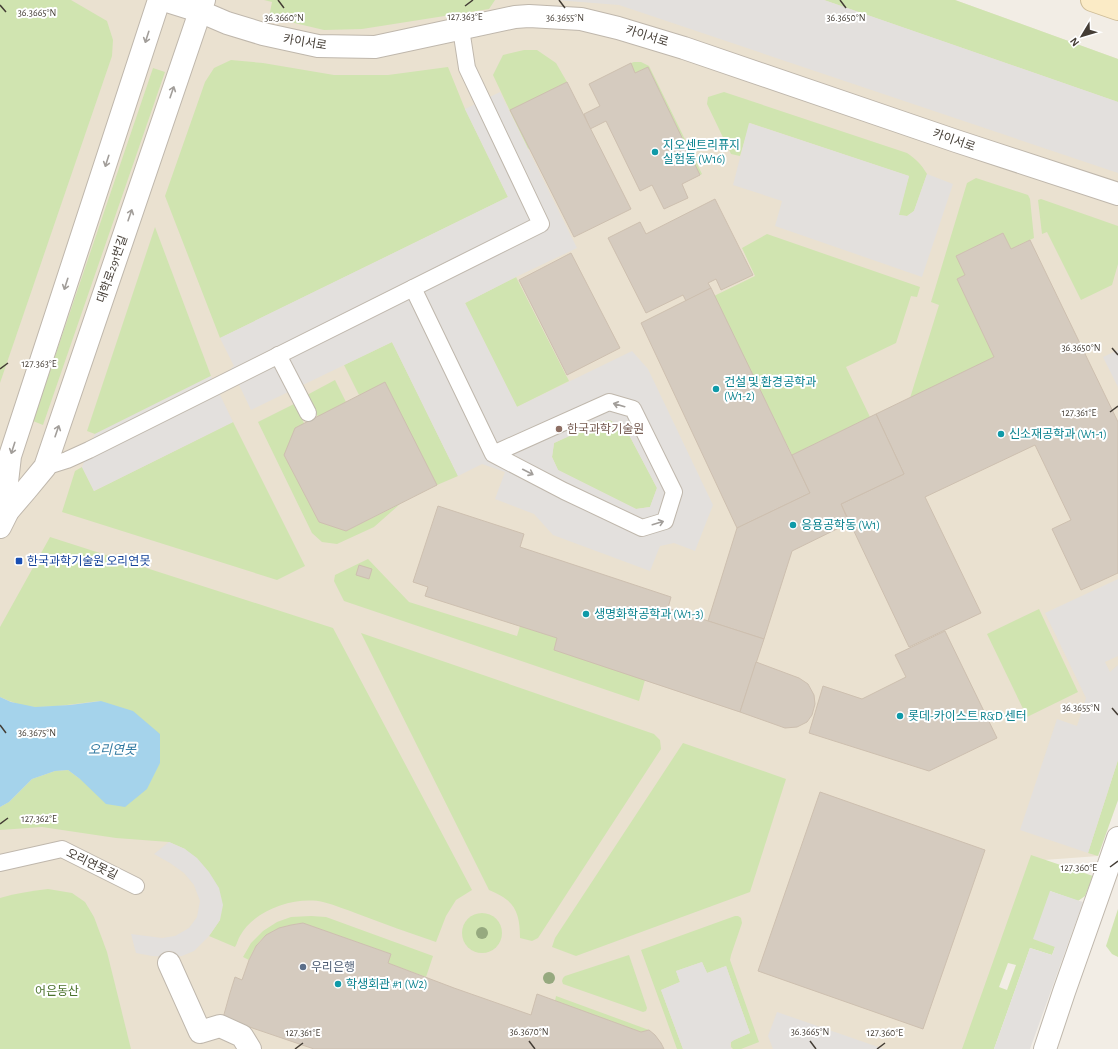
<svg xmlns="http://www.w3.org/2000/svg" width="1118" height="1049" viewBox="0 0 1118 1049" font-family="'Alegreya Sans','Noto Sans KR',sans-serif">
<style>
.education{fill:#eae1d0}
.green{fill:#d0e4b0;fill-rule:evenodd}
.parking{fill:#e3e0dd;fill-rule:evenodd}
.water{fill:#a5d3eb}
.building{fill:#d5cbbf;stroke:#cdbfaf}
.lines{fill:none;stroke-linecap:round;stroke-linejoin:round}
.service-casing{stroke:#bfb7ac;stroke-width:18}
.pedestrian-casing{stroke:#bfb7ac;stroke-width:24}
.minor-casing{stroke:#bfb7ac;stroke-width:24}
.secondary-casing{stroke:#cfbd97;stroke-width:24}
.service{stroke:#fff;stroke-width:16}
.pedestrian{stroke:#fff;stroke-width:22}
.minor{stroke:#fff;stroke-width:22}
.secondary{stroke:#fbebc6;stroke-width:22}
.tree{fill:#96a97f}
.oneway{stroke:#a29e9a}
.ticks{fill:none;stroke:#443d35;stroke-width:1.5}
.culture-dot{fill:#0f9aa8;stroke:#fff;stroke-width:1.5}
.education-dot{fill:#8d6e63;stroke:#fff;stroke-width:1.5}
.transit-dot{fill:#1a4fb4;stroke:#fff;stroke-width:1.5}
.service-dot{fill:#5c6f8a;stroke:#fff;stroke-width:1.5}
.labels{text-anchor:middle;dominant-baseline:central;stroke-width:4;stroke-linejoin:round;paint-order:stroke}
.street-label{font-size:12px;fill:#443d35;stroke:#fff}
.culture-label{font-size:12px;fill:#0d838f;stroke:#fff;text-anchor:start}
.education-label{font-size:12px;fill:#785e54;stroke:#fff;text-anchor:start}
.transit-label{font-size:12px;fill:#164399;stroke:#fff;text-anchor:start}
.service-label{font-size:12px;fill:#4e5e75;stroke:#fff;text-anchor:start}
.park-label{font-size:12px;fill:#4b722c;stroke:#fff}
.water-label{font-size:13px;font-style:italic;fill:#337aa1;stroke:#fff}
.ticks-label{font-size:10px;text-anchor:middle;fill:#443d35;stroke:#fff;stroke-width:4;stroke-linejoin:round;paint-order:stroke}
</style>
<rect width="100%" height="100%" fill="#f2ede5"/>
<path class="education" d="M0,0H955L1118,59V800L1098,856L1044,860L1023,911L978,1049H0Z"/>
<g class="green">
<path d="M0,0H71L107,21L113,40L112,56L0,383Z"/>
<path d="M264,0H495L489,9L362,29L324,30L269,17L272,2Z"/>
<path d="M824,0H955L1118,59V102Z"/>
<path d="M524,50H537L556,63L567,82L511,110L530,148L528,149L493,75L503,55Z"/>
<path d="M231,60L263,63L334,75H388L448,67L465,109L508,197L220,338L165,196L205,82L214,68Z"/>
<path d="M634,62H641L649,66L702,174L700,175L648,67L635,73L631,63Z"/>
<path d="M153,68L165,72L43,425L33,421Z"/>
<path d="M724,92L907,153C916,159 921,164 927,174L914,211L907,216L898,215L909,176L750,123L740,156L731,154L707,104L708,97Z"/>
<path d="M976,178L1028,195L1030,199L1034,238L1011,249L1003,233L956,256L965,275L957,279L994,357L910,398L939,305L931,302L967,183Z"/>
<path d="M1041,199L1118,226V264L1112,285L1081,300L1047,232L1042,234L1038,200Z"/>
<path d="M155,227L211,376L95,434L87,431Z"/>
<path d="M767,234L920,287L917,297L911,296L896,343L846,367L870,417L792,455L714,296L755,276L742,248Z"/>
<path d="M516,277L569,381L517,407L465,303Z"/>
<path d="M392,342L458,476L437,485L385,383L359,395L344,365Z"/>
<path d="M335,380L346,402L318,417L307,395Z"/>
<path d="M294,404L304,423L285,455L319,522L346,531L400,504L374,527L337,544L322,542L312,533L258,422Z"/>
<path d="M610,420L627,431L657,488L650,507L636,509L558,470L552,457L554,443L600,422Z"/>
<path d="M233,422L305,566L277,580L62,512L75,471L82,467L94,491Z"/>
<path d="M50,537L333,628L472,890L456,900L446,916L436,942C410,933 384,924 358,914C347,910 335,905 323,902C295,896 254,910 240,936C238,939 237,944 235,947L209,936L220,920L185,849L169,842L116,838L42,827L0,830V807L9,802L32,779L55,771L68,770L80,779L101,701C80,703 58,707 36,707C24,707 11,702 0,697V627Z"/>
<path d="M368,559L409,602L517,636L520,626L557,638L554,650L645,680L639,701L344,601L334,581L335,575Z"/>
<path d="M1039,609L1078,692L1027,717L987,634Z"/>
<path d="M361,633L654,734L660,740L661,749L538,938L532,941L520,938C520,911 514,900 489,890Z"/>
<path d="M683,743L786,779L750,892L576,956L552,947L555,938Z"/>
<path d="M1118,760V800L1098,856L1088,853Z"/>
<path d="M1031,855L1093,876L1085,896L1078,901L1050,891L1055,947L1052,955L1030,948L994,1049H962ZM1008,963L1016,965L1007,990L999,987Z"/>
<path d="M48,889L72,893L85,902L94,917L107,952L131,1049H0V898C16,893 32,891 48,889Z"/>
<path d="M1118,909V957L1112,954L1106,946Z"/>
<circle cx="482" cy="933" r="20"/>
<path d="M311,916L326,917L433,956L426,977L388,963L391,954L303,923C285,925 267,930 256,946C253,950 251,955 249,960L243,957L251,943L263,931L277,922L291,917Z"/>
<path d="M735,916H738L741,918L742,923L731,955L730,960L759,1042L741,1049H733L731,1047V1042L734,1040L750,1033L726,966L707,973L702,962L676,971L680,982L661,990L683,1049H677L641,950Z"/>
<path d="M629,955L647,1008L646,1011L643,1012L563,984L562,981L563,978L565,976Z"/>
<path d="M556,996L649,1030L641,1032L555,1001Z"/>
</g>
<g class="parking">
<path d="M555,0H824L1118,102V173L619,5Z"/>
<path d="M500,92L577,248L516,277L465,303L517,407L632,351L648,369L713,505L695,551L674,543L660,546L650,571L553,535L534,514L495,499L505,472L482,464L458,476L392,342L251,410L231,368L234,366L220,338L508,197L465,109ZM610,420L627,431L657,488L650,507L636,509L558,470L552,457L554,443L600,422Z"/>
<path d="M749,123L909,176L899,215L907,216L914,211L927,174L953,184L922,277L775,226L782,201L733,185Z"/>
<path d="M1118,350V387L1103,357Z"/>
<path d="M211,376L233,422L94,491L82,467L95,434Z"/>
<path d="M1118,579V656L1105,662L1110,672L1118,665V760L1088,853L1020,830L1057,719L1077,726L1086,698L1045,613Z"/>
<path d="M169,842L185,849L197,858L209,872L219,888L223,905L220,920L209,936L194,951L182,956L169,957L152,956L136,953L131,934L162,938L175,936L189,928L197,917L200,901L194,885L184,873L170,863L154,854Z"/>
<path d="M1050,891L1083,902L1030,1049H994L1030,948L1052,955L1055,947L1033,939Z"/>
<path d="M702,962L707,973L726,966L750,1033L734,1040L731,1042L730,1045L731,1049H683L661,990L680,982L676,971Z"/>
<path d="M777,1012L884,1049H773L768,1036Z"/>
</g>
<path class="water" d="M0,697L11,702L35,707L70,705L101,701L133,711L160,734V763L147,789L125,807L106,804L80,779L68,770L55,771L32,779L9,802L0,807Z"/>
<g class="building">
<path d="M631,63L635,73L648,67L700,175L682,184L688,198L664,209L652,185L640,191L606,121L590,129L584,114L600,106L589,84Z"/>
<path d="M567,82L631,209L574,237L510,110Z"/>
<path d="M715,199L753,275L721,290L716,279L708,283L711,288L686,301L683,295L646,313L608,238L640,222L646,234Z"/>
<path d="M1003,233L1011,249L1030,240L1118,422V573L1081,590L1052,529L1071,520L1035,445L925,497L981,613L909,647L841,504L904,474L876,414L994,357L957,279L965,275L956,256Z"/>
<path d="M571,253L620,348L567,375L519,280Z"/>
<path d="M711,288L810,493L737,528L641,323Z"/>
<path d="M385,382L437,485L346,531L319,522L284,455L295,428Z"/>
<path d="M876,414L904,474L841,504L849,523L792,551L764,639L708,621L737,528L810,493L792,455Z"/>
<path d="M438,506L524,534L520,547L671,597L668,608L764,639L740,712L554,650L557,638L425,596L428,587L413,582Z"/>
<path d="M359,565L372,569L369,579L356,575Z"/>
<path d="M945,631L997,738L929,771L809,733L823,686L862,699L906,677L895,655Z"/>
<path d="M756,662L799,678L808,684L814,695L815,704L812,715L807,722L797,727L785,728L740,712Z"/>
<path d="M820,792L985,850L923,1029L758,971Z"/>
<path d="M303,923L391,954L388,963L454,988L531,1015L537,994L641,1032L649,1030L655,1035L661,1043L664,1049H314L223,1018L230,993L235,977L242,980L249,960L256,946L266,935L279,928L291,925Z"/>
</g>
<g class="lines">
<g class="service-casing">
<g id="service">
<path d="M413,288L493,454L564,491L642,528L665,521L674,492L633,409L609,402L493,454"/>
<path d="M278,355L308,413"/>
<path d="M45,467L67,460L89,450L541,224L467,68L461,29"/>
<path d="M0,863L62,849L136,886"/>
</g>
</g>
<g class="pedestrian-casing">
<path id="pedestrian" d="M169,963L200,1032L220,1026L242,1036L250,1049"/>
</g>
<g class="minor-casing">
<g id="minor">
<path d="M164,0L199,11L227,23L263,34L318,46L375,47L515,17L529,16L581,19L618,28L684,48L956,141L1118,194"/>
<path d="M8,511L7,482L10,456L159,0"/>
<path d="M0,527L8,511L26,490L45,467L204,0"/>
<path d="M1045,1049L1064,992L1107,870L1118,838"/>
</g>
</g>
<g class="secondary-casing">
<path id="secondary" d="M1092,0L1118,9"/>
</g>
<use href="#service" class="service"/>
<use href="#pedestrian" class="pedestrian"/>
<use href="#minor" class="minor"/>
<use href="#secondary" class="secondary"/>
</g>
<g class="tree">
<circle cx="482" cy="933" r="6"/>
<circle cx="549" cy="978" r="6"/>
</g>
<defs><path id="oneway-shaft" d="M-6 0H5M1.5-3L5.5 0L1.5 3" fill="none" stroke-width="1.6" stroke-linecap="round" stroke-linejoin="round"/></defs>
<g class="oneway">
<use href="#oneway-shaft" transform="translate(147 37) rotate(108)"/>
<use href="#oneway-shaft" transform="translate(172 92) rotate(-71)"/>
<use href="#oneway-shaft" transform="translate(107 161) rotate(108)"/>
<use href="#oneway-shaft" transform="translate(130 215) rotate(-71)"/>
<use href="#oneway-shaft" transform="translate(66 284) rotate(108)"/>
<use href="#oneway-shaft" transform="translate(619 405) rotate(-164)"/>
<use href="#oneway-shaft" transform="translate(57 431) rotate(-71)"/>
<use href="#oneway-shaft" transform="translate(13 448) rotate(108)"/>
<use href="#oneway-shaft" transform="translate(528 472) rotate(27)"/>
<use href="#oneway-shaft" transform="translate(658 523) rotate(-17)"/>
</g>
<path class="ticks" d="M278,0L284,8M559,0L565,8M840,0L846,8M0,5L6,12M465,6L473,0M1112,348L1118,355M0,369L8,363M1110,412L1118,406M1112,708L1118,715M0,725L6,733M0,824L8,818M1110,867L1118,861M529,1041L535,1049M810,1041L816,1049M295,1049L303,1043M877,1049L885,1043"/>
<g class="culture-dot">
<circle cx="655" cy="152" r="4"/>
<circle cx="716" cy="389" r="4"/>
<circle cx="1001" cy="434" r="4"/>
<circle cx="793" cy="525" r="4"/>
<circle cx="586" cy="614" r="4"/>
<circle cx="900" cy="716" r="4"/>
<circle cx="338" cy="984" r="4"/>
</g>
<circle class="education-dot" cx="559" cy="429" r="4"/>
<rect class="transit-dot" x="15" y="557" width="8" height="8" rx="2"/>
<circle class="service-dot" cx="303" cy="967" r="4"/>
<g class="labels">
<g class="street-label">
<text transform="translate(647 36) rotate(17)">카이서로</text>
<text transform="translate(305 42) rotate(9)">카이서로</text>
<text transform="translate(954 140) rotate(19)">카이서로</text>
<text transform="translate(112 269) rotate(-71)">대학로291번길</text>
<text transform="translate(92 864) rotate(26)">오리연못길</text>
</g>
<g class="culture-label">
<text x="663" y="145">지오센트리퓨지<tspan x="663" dy="14">실험동 (W16)</tspan></text>
<text x="724" y="382">건설 및 환경공학과<tspan x="724" dy="14">(W1-2)</tspan></text>
<text x="1009" y="434">신소재공학과 (W1-1)</text>
<text x="801" y="525">응용공학동 (W1)</text>
<text x="594" y="614">생명화학공학과 (W1-3)</text>
<text x="908" y="716">롯데-카이스트 R&amp;D 센터</text>
<text x="346" y="984">학생회관 #1 (W2)</text>
</g>
<g class="education-label">
<text x="567" y="429">한국과학기술원</text>
</g>
<g class="transit-label">
<text x="27" y="561">한국과학기술원 오리연못</text>
</g>
<g class="service-label">
<text x="311" y="967">우리은행</text>
</g>
<g class="park-label">
<text x="57" y="991">어은동산</text>
</g>
<g class="water-label">
<text x="112" y="750">오리연못</text>
</g>
</g>
<g class="ticks-label">
<text x="37" y="16">36.3665°N</text>
<text x="465" y="20">127.363°E</text>
<text x="284" y="21">36.3660°N</text>
<text x="565" y="21">36.3655°N</text>
<text x="846" y="21">36.3650°N</text>
<text x="1081" y="351">36.3650°N</text>
<text x="39" y="367">127.363°E</text>
<text x="1079" y="416">127.361°E</text>
<text x="1081" y="711">36.3655°N</text>
<text x="37" y="736">36.3675°N</text>
<text x="39" y="822">127.362°E</text>
<text x="1079" y="871">127.360°E</text>
<text x="529" y="1035">36.3670°N</text>
<text x="810" y="1035">36.3665°N</text>
<text x="303" y="1036">127.361°E</text>
<text x="885" y="1036">127.360°E</text>
</g>
<g transform="translate(1082 36) rotate(232)" stroke="#ffffff" stroke-width="3" paint-order="stroke">
<path d="M0-3L7 15L0 10L-7 15Z" fill="#443d35"/>
<text y="-6" font-size="11" font-weight="bold" text-anchor="middle" fill="#443d35">N</text>
</g>
</svg>
